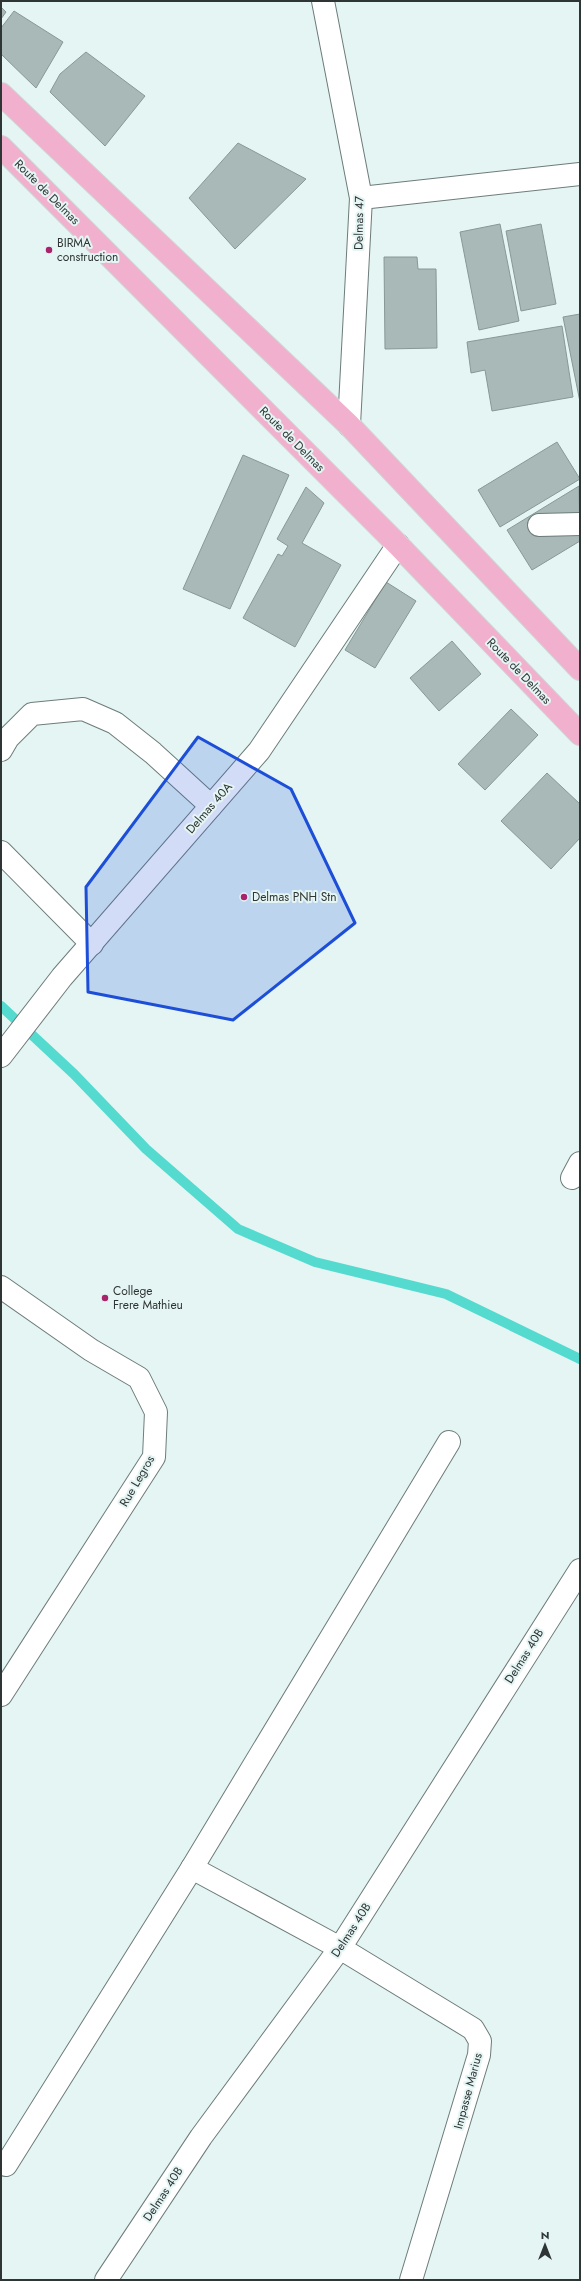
<svg xmlns="http://www.w3.org/2000/svg" width="581" height="2281" viewBox="0 0 581 2281" font-family="Jost,sans-serif">
<style>
.lines{fill:none;stroke-linecap:round;stroke-linejoin:round}
.stream{stroke:#54dacf;stroke-width:10}
.building{fill:#a9b9b7;stroke:#889896}
.minor-casing{stroke:#6d7c7a;stroke-width:24}
.tertiary-casing{stroke:#6d7c7a;stroke-width:24}
.primary-casing{stroke:#d1d3d3;stroke-width:24}
.minor{stroke:#fff;stroke-width:22}
.tertiary{stroke:#fff;stroke-width:22}
.primary{stroke:#f1b1ce;stroke-width:22}
.marked{fill:#1d4ed8;fill-opacity:0.2;stroke:#1d4ed8;stroke-width:3;stroke-linejoin:round}
.poi-dot{fill:#a9236c;stroke:#e4f5f3;stroke-width:1.5}
.labels{text-anchor:middle;dominant-baseline:central;stroke-width:4;stroke-linejoin:round;paint-order:stroke}
.street-label{font-size:12px;fill:#2f3535;stroke:#e4f5f3}
.poi-label{font-size:12px;fill:#2f3535;stroke:#e4f5f3;text-anchor:start}
</style>
<rect width="100%" height="100%" fill="#e4f5f3"/>
<g class="lines">
<path class="stream" d="M1,1006L74,1074L146,1149L238,1229L315,1262L446,1294L580,1359"/>
</g>
<g class="building">
<path d="M1,7L6,12L1,19Z"/>
<path d="M14,11L63,42L36,88L1,54V28Z"/>
<path d="M86,52L145,96L105,146L50,92L60,74Z"/>
<path d="M238,143L306,179L235,249L189,198Z"/>
<path d="M500,224L519,321L479,330L460,232Z"/>
<path d="M541,224L556,304L521,311L506,231Z"/>
<path d="M384,257H417L418,269H436L437,348L385,349Z"/>
<path d="M580,314V402L563,317Z"/>
<path d="M562,326L573,397L492,411L485,370L471,373L467,342Z"/>
<path d="M557,442L580,479L500,527L478,490Z"/>
<path d="M243,455L289,475L230,609L183,589Z"/>
<path d="M579,486L580,541L532,570L507,530Z"/>
<path d="M306,487L324,503L302,543L341,565L295,647L243,618L278,554L282,556L288,546L277,539Z"/>
<path d="M386,582L416,601L375,668L345,650Z"/>
<path d="M452,641L481,674L439,711L410,678Z"/>
<path d="M511,709L538,735L485,790L458,764Z"/>
<path d="M547,773L580,804V838L551,869L501,821Z"/>
</g>
<g class="lines">
<g class="minor-casing">
<g id="minor">
<path d="M323,1L361,198L349,425"/>
<path d="M361,198L580,174"/>
<path d="M539,525L580,524"/>
<path d="M1,750L8,738L32,714L83,709L115,723L153,753L211,806"/>
<path d="M1,852L92,944"/>
<path d="M1,1056L62,977L259,751L398,545"/>
<path d="M572,1178L580,1163"/>
<path d="M1,1287L91,1350L139,1378L156,1412L154,1457L1,1695"/>
<path d="M192,1868L340,1948L473,2029L480,2041L479,2055L411,2280"/>
<path d="M6,2165L192,1868L449,1442"/>
</g>
</g>
<g class="tertiary-casing">
<path id="tertiary" d="M106,2280L201,2137L340,1948L580,1570"/>
</g>
<g class="primary-casing">
<g id="primary">
<path d="M1,94L349,425L580,669"/>
<path d="M1,147L398,545L580,734"/>
</g>
</g>
<use href="#minor" class="minor"/>
<use href="#tertiary" class="tertiary"/>
<use href="#primary" class="primary"/>
</g>
<path class="marked" d="M198,737L291,789L355,923L233,1020L88,992L86,887Z"/>
<g class="poi-dot">
<circle cx="49" cy="250" r="4"/>
<circle cx="244" cy="897" r="4"/>
<circle cx="105" cy="1298" r="4"/>
</g>
<g class="labels">
<g class="street-label">
<text transform="translate(47 192) rotate(45)">Route de Delmas</text>
<text transform="translate(359 223) rotate(-89)">Delmas 47</text>
<text transform="translate(292 439) rotate(45)">Route de Delmas</text>
<text transform="translate(519 671) rotate(46)">Route de Delmas</text>
<text transform="translate(209 808) rotate(-49)">Delmas 40A</text>
<text transform="translate(137 1481) rotate(-60)">Rue Legros</text>
<text transform="translate(524 1656) rotate(-58)">Delmas 40B</text>
<text transform="translate(351 1930) rotate(-57)">Delmas 40B</text>
<text transform="translate(468 2091) rotate(-75)">Impasse Marius</text>
<text transform="translate(163 2194) rotate(-57)">Delmas 40B</text>
</g>
<g class="poi-label">
<text x="57" y="243">BIRMA<tspan x="57" dy="14">construction</tspan></text>
<text x="252" y="897">Delmas PNH Stn</text>
<text x="113" y="1291">College<tspan x="113" dy="14">Frere Mathieu</tspan></text>
</g>
</g>
<rect width="581" height="2281" fill="none" stroke="#2f3535" stroke-width="4"/>
<g transform="translate(545 2245)" stroke="#e4f5f3" stroke-width="3" paint-order="stroke">
<path d="M0-3L7 15L0 10L-7 15Z" fill="#2f3535"/>
<text y="-6" font-size="11" font-weight="bold" text-anchor="middle" fill="#2f3535">N</text>
</g>
</svg>
